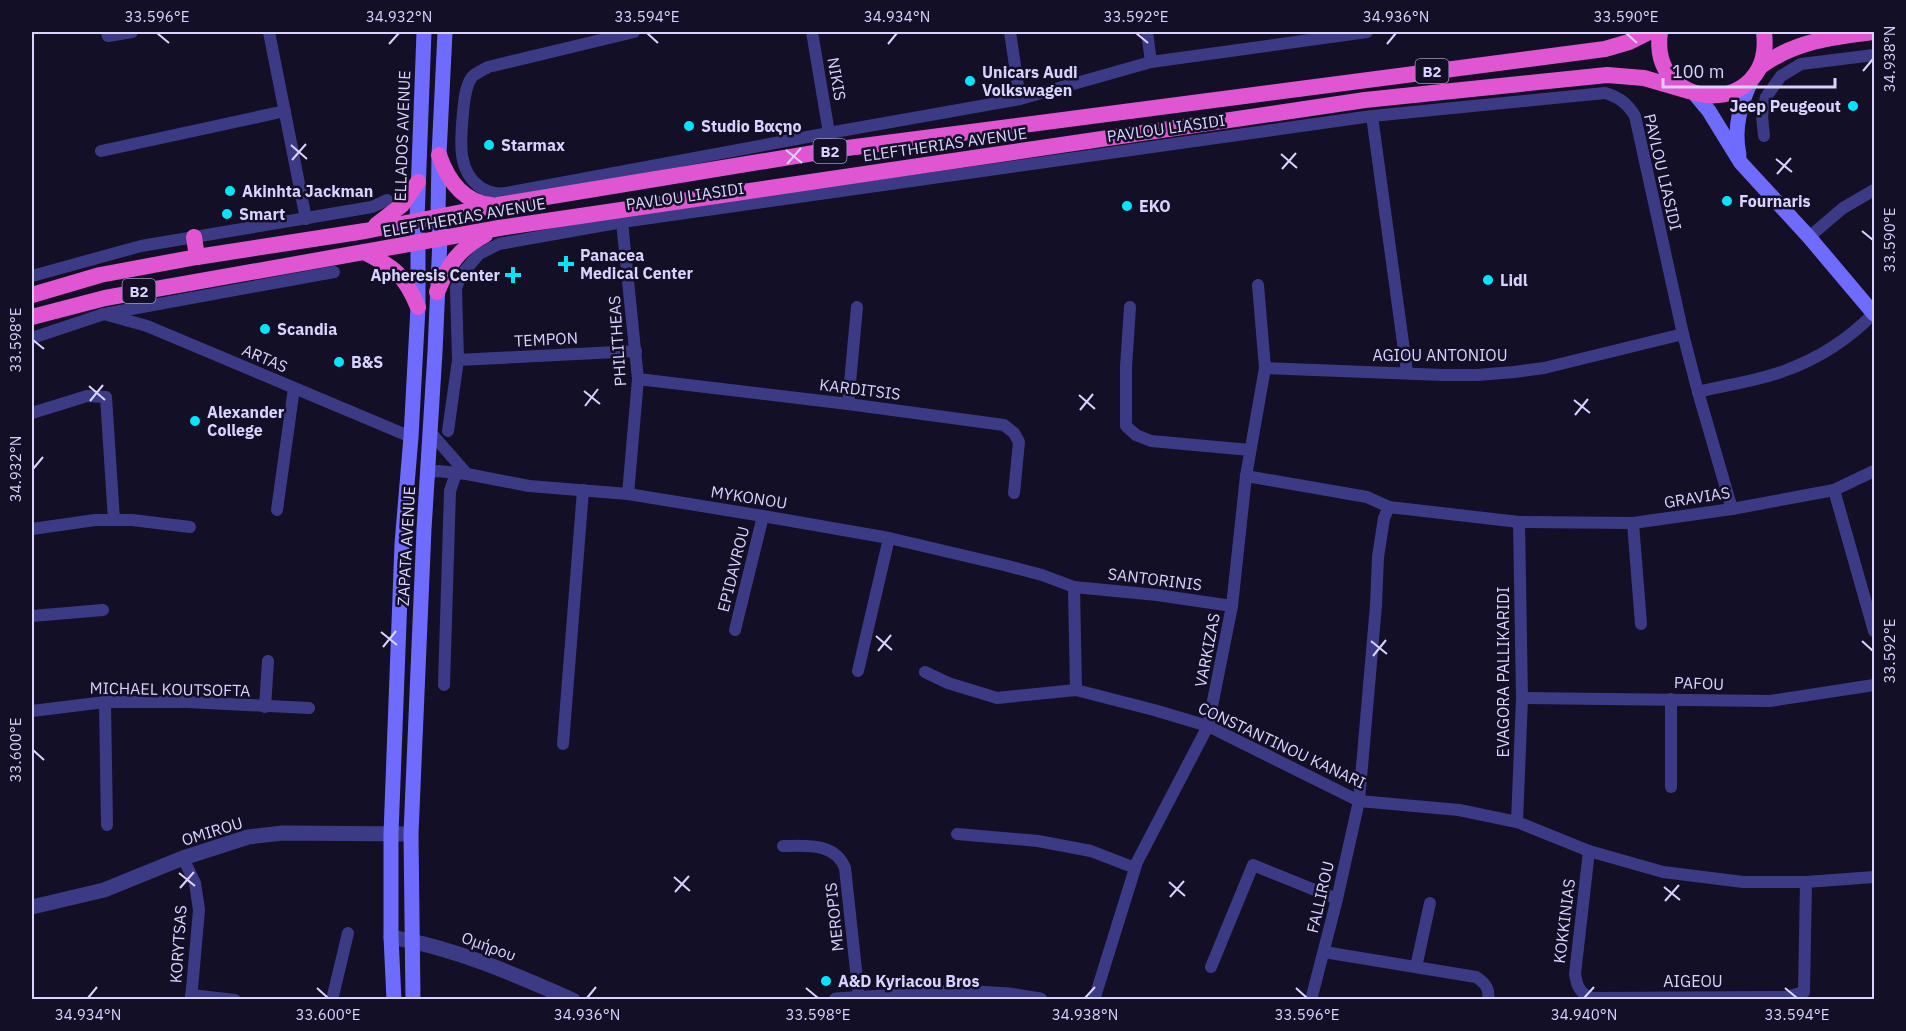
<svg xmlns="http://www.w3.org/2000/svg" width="1906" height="1031" viewBox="0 0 1906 1031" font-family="'IBM Plex Sans',sans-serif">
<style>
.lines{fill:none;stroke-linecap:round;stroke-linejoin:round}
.minor{stroke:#3d3a85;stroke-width:12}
.tertiary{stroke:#3d3a85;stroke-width:15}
.secondary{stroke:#6f6bff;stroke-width:15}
.trunk{stroke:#e055d1;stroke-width:16}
.ticks{fill:none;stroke:#d9d4ff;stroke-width:2}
.poi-dot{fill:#00e5ff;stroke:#130f26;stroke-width:2}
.labels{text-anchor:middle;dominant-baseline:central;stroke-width:5;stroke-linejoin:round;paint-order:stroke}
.shield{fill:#130f26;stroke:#9e99be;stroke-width:1.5}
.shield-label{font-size:15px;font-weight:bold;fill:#d9d4ff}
.poi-label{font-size:16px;font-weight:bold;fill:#d9d4ff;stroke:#130f26;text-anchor:start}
.street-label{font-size:16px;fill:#d9d4ff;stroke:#130f26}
.neatline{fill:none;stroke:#d9d4ff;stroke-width:2}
.ticks-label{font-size:15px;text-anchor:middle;fill:#d9d4ff}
</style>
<rect width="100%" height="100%" fill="#130f26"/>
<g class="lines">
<g class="minor">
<path d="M107,32L108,36L132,32"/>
<path d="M269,32L306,219"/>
<path d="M634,32L488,67C483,70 476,73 472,77C465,86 464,103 463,113C461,138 456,170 480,187C488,192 496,195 506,193L829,133L1020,99L1151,62L1367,32"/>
<path d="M812,32L829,133"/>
<path d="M1010,32L1020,99"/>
<path d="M1147,32L1151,62"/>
<path d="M1372,116L1407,372"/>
<path d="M1764,136L1762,116L1766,97L1781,76L1801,64L1874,55"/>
<path d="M101,151L285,111"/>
<path d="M622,222L638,379L628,494"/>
<path d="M1809,237L1843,208L1874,190"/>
<path d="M32,276L141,246L372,207L387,200"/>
<path d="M1130,307L1126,367V426L1136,435L1151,441L1250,450"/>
<path d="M104,314L147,326L411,437"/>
<path d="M32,338L104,314L334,272"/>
<path d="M458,360L636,351"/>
<path d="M1265,368L1443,375H1477L1514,372L1544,368L1683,334"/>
<path d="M638,379L848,404L1004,425L1014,433L1019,442L1014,493"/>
<path d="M1698,392C1725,385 1758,381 1784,371C1820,358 1848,340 1874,313"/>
<path d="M848,404L857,307"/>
<path d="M32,413L87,396L106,397L114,520"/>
<path d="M448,431L458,360L456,288L462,274L479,254L499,244L622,222L1372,116L1605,93C1619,97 1627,103 1635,116L1683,334L1698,392L1732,509"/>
<path d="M431,433L467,474"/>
<path d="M429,473L438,471L467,474L529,486L628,494L763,516L889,538L1004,565L1042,575L1074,587L1157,595L1232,606"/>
<path d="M1246,476L1367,497L1389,507L1519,522L1633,523L1732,509L1834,490L1874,471"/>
<path d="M1834,490L1874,631"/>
<path d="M277,510L294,388"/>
<path d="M1633,523L1641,624"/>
<path d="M32,529L95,520H132L190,527"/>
<path d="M1074,587L1076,690"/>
<path d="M32,616L103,610"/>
<path d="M735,630L763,516"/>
<path d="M858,671L889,538"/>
<path d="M925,672L948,683L997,698L1076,690L1154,710L1208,726L1359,801L1459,810L1517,822L1589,851L1663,872L1743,882H1806L1874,877"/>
<path d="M444,685L450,491L456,473"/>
<path d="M1522,698L1770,701L1874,685"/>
<path d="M105,702L107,825"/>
<path d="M265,707L268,661"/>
<path d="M32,711L105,702H188L309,708"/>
<path d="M563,744L583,490"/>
<path d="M1671,787V699"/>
<path d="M1517,822L1522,698L1519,522"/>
<path d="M957,834L1038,841L1091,851L1135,868"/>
<path d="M783,846C806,846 835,842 845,868L859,998"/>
<path d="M1589,851L1575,974C1577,987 1580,993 1592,998L1786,997L1804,992L1806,882"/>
<path d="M183,858L195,883L199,910L191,1000"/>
<path d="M1324,952L1476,977C1485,983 1490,988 1488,1000"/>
<path d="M1211,967L1253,865L1337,899"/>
<path d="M1416,967L1430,903"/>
<path d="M191,995L235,1000"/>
<path d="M332,1000L348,933"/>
<path d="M1094,1000L1137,862L1208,726L1232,606L1246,476L1265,368L1258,285"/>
<path d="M1311,1000L1337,899L1359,801L1376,605L1378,557L1384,518L1389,507"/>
</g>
<g class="tertiary">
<path d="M32,907L104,890L183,858L248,837L283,833L411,834"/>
<path d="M391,937C455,948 514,974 573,1000"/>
<path d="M836,1000L961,992L1009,995L1040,1000"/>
</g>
<g class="secondary">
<path d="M1694,93L1709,111L1741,163L1809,237L1874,314"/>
<path d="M1739,155C1733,127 1741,102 1753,77"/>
<path d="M394,1000L391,937V834L402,544L411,437L418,307V242L417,220L424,32"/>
<path d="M413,1000L411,834L424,529L435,352L440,239L438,216L439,155L445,32"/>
</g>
<g class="trunk">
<path d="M1660,32C1648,115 1775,118 1764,32"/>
<path d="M1761,66C1796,41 1833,37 1874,32"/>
<path d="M439,155C448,181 463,202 491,205"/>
<path d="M376,225L402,205L418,182"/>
<path d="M194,237L197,257"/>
<path d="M364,252C395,268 404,274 418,307"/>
<path d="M437,292C449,264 458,249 485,235"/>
<path d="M32,295L100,275L197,257L365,231L498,205L832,150L1605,49L1629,42L1649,32"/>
<path d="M32,317L105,298L499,228L1365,100L1607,75L1644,78L1689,91"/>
</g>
</g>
<path class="ticks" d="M157,33L169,43M647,33L658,43M1136,33L1148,43M1626,33L1637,43M389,44L399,33M888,44L897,33M1387,44L1396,33M1863,71L1873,59M291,145L307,159M786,150L802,163M1281,154L1297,168M1776,159L1792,172M292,160L306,144M787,164L801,148M1282,169L1296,153M1777,174L1791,158M1862,231L1873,240M33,340L44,349M89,386L105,400M584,391L600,404M1079,395L1095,409M1574,400L1590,413M90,401L103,385M585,406L598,389M1080,410L1093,394M1575,415L1588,399M33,469L43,457M381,632L397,645M876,636L892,650M1371,641L1387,654M1862,641L1873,651M383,647L396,631M878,651L891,635M1373,656L1386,640M33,750L44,760M179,873L195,886M674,877L690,891M1169,882L1185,896M1664,887L1680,900M180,888L194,872M675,892L689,876M1170,897L1184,881M1665,901L1679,885M317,988L328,998M806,988L818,998M1296,988L1307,998M1785,988L1797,998M88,998L97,987M587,998L596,987M1085,998L1095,987M1584,998L1594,987"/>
<g class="poi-dot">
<circle cx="970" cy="81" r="6"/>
<circle cx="1853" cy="106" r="6"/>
<circle cx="689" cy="126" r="6"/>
<circle cx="489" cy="145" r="6"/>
<circle cx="230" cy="191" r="6"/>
<circle cx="1727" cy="201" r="6"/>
<circle cx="1127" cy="206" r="6"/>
<circle cx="227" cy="214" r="6"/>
<path d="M563 255h6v6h6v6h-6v6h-6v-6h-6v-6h6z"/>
<path d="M510 266h6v6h6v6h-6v6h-6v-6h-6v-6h6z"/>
<circle cx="1488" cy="280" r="6"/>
<circle cx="265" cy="329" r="6"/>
<circle cx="339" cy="362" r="6"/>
<circle cx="195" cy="421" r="6"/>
<circle cx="826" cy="981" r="6"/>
</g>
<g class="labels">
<g class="shield">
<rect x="1415.5" y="59" width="33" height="24" rx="4.5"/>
<rect x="813.5" y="139" width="33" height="24" rx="4.5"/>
<rect x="122.5" y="279" width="33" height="24" rx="4.5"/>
</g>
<g class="shield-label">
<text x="1432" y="71">B2</text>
<text x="830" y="151">B2</text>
<text x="139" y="291">B2</text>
</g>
<g class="poi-label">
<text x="982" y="72">Unicars Audi<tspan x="982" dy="18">Volkswagen</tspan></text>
<text x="1841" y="106" text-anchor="end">Jeep Peugeout</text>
<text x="701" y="126">Studio Βαςηο</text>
<text x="501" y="145">Starmax</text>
<text x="242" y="191">Αkinhta Jackman</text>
<text x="1739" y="201">Fournaris</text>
<text x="1139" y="206">EKO</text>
<text x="239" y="214">Smart</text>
<text x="580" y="255">Panacea<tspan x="580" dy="18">Medical Center</tspan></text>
<text x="500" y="275" text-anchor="end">Apheresis Center</text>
<text x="1500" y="280">Lidl</text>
<text x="277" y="329">Scandia</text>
<text x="351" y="362">B&amp;S</text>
<text x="207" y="412">Alexander<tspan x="207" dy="18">College</tspan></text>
<text x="838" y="981">A&amp;D Kyriacou Bros</text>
</g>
<g class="street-label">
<text transform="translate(837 79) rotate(80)">NIKIS</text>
<text transform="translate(1166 128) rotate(-8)">PAVLOU LIASIDI</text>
<text transform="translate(402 136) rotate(-88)">ELLADOS AVENUE</text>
<text transform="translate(945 144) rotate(-8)">ELEFTHERIAS AVENUE</text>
<text transform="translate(1663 172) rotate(77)">PAVLOU LIASIDI</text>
<text transform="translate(685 196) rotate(-8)">PAVLOU LIASIDI</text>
<text transform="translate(464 217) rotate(-10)">ELEFTHERIAS AVENUE</text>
<text transform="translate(546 339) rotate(-3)">TEMPON</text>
<text transform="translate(617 341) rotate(-94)">PHILITHEAS</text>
<text x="1440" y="355">AGIOU ANTONIOU</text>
<text transform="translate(265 358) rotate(23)">ARTAS</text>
<text transform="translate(860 389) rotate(7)">KARDITSIS</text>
<text transform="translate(749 497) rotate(9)">MYKONOU</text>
<text transform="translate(1697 497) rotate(-9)">GRAVIAS</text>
<text transform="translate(406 546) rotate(-87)">ZAPATA AVENUE</text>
<text transform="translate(733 569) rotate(-76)">EPIDAVROU</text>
<text transform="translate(1155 579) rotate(7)">SANTORINIS</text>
<text transform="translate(1207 650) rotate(-79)">VARKIZAS</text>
<text transform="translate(1503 672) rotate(-90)">EVAGORA PALLIKARIDI</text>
<text transform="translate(1699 683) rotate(2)">PAFOU</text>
<text transform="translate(170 689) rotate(1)">MICHAEL KOUTSOFTA</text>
<text transform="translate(1282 745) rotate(25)">CONSTANTINOU KANARI</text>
<text transform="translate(212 831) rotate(-17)">OMIROU</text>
<text transform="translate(1320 897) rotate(-77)">FALLIROU</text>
<text transform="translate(834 917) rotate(-96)">MEROPIS</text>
<text transform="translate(1564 921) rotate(-83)">KOKKINIAS</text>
<text transform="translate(178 944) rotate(-86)">KORYTSAS</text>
<text transform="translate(489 946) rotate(20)">Ομήρου</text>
<text x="1693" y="981">AIGEOU</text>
</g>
</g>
<rect width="1906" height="1031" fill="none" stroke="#130f26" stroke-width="66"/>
<path d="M1663 78v9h172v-9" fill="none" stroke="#d9d4ff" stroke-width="3"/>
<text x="1672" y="78" font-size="18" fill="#d9d4ff" stroke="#130f26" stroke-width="4.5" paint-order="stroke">100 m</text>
<rect x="33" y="33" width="1840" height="965" class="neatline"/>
<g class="ticks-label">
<text x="157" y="22">33.596°E</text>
<text x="399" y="22">34.932°N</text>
<text x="647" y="22">33.594°E</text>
<text x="897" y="22">34.934°N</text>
<text x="1136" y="22">33.592°E</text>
<text x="1396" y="22">34.936°N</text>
<text x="1626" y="22">33.590°E</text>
<text transform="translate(1890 59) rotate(-90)" y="5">34.938°N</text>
<text transform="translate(1890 240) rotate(-90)" y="5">33.590°E</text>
<text transform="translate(16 340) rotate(-90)" y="5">33.598°E</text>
<text transform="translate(16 469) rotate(-90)" y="5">34.932°N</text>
<text transform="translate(1890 651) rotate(-90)" y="5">33.592°E</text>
<text transform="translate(16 750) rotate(-90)" y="5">33.600°E</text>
<text x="88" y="1020">34.934°N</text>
<text x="328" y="1020">33.600°E</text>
<text x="587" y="1020">34.936°N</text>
<text x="818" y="1020">33.598°E</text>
<text x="1085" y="1020">34.938°N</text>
<text x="1307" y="1020">33.596°E</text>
<text x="1584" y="1020">34.940°N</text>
<text x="1797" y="1020">33.594°E</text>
</g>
</svg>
